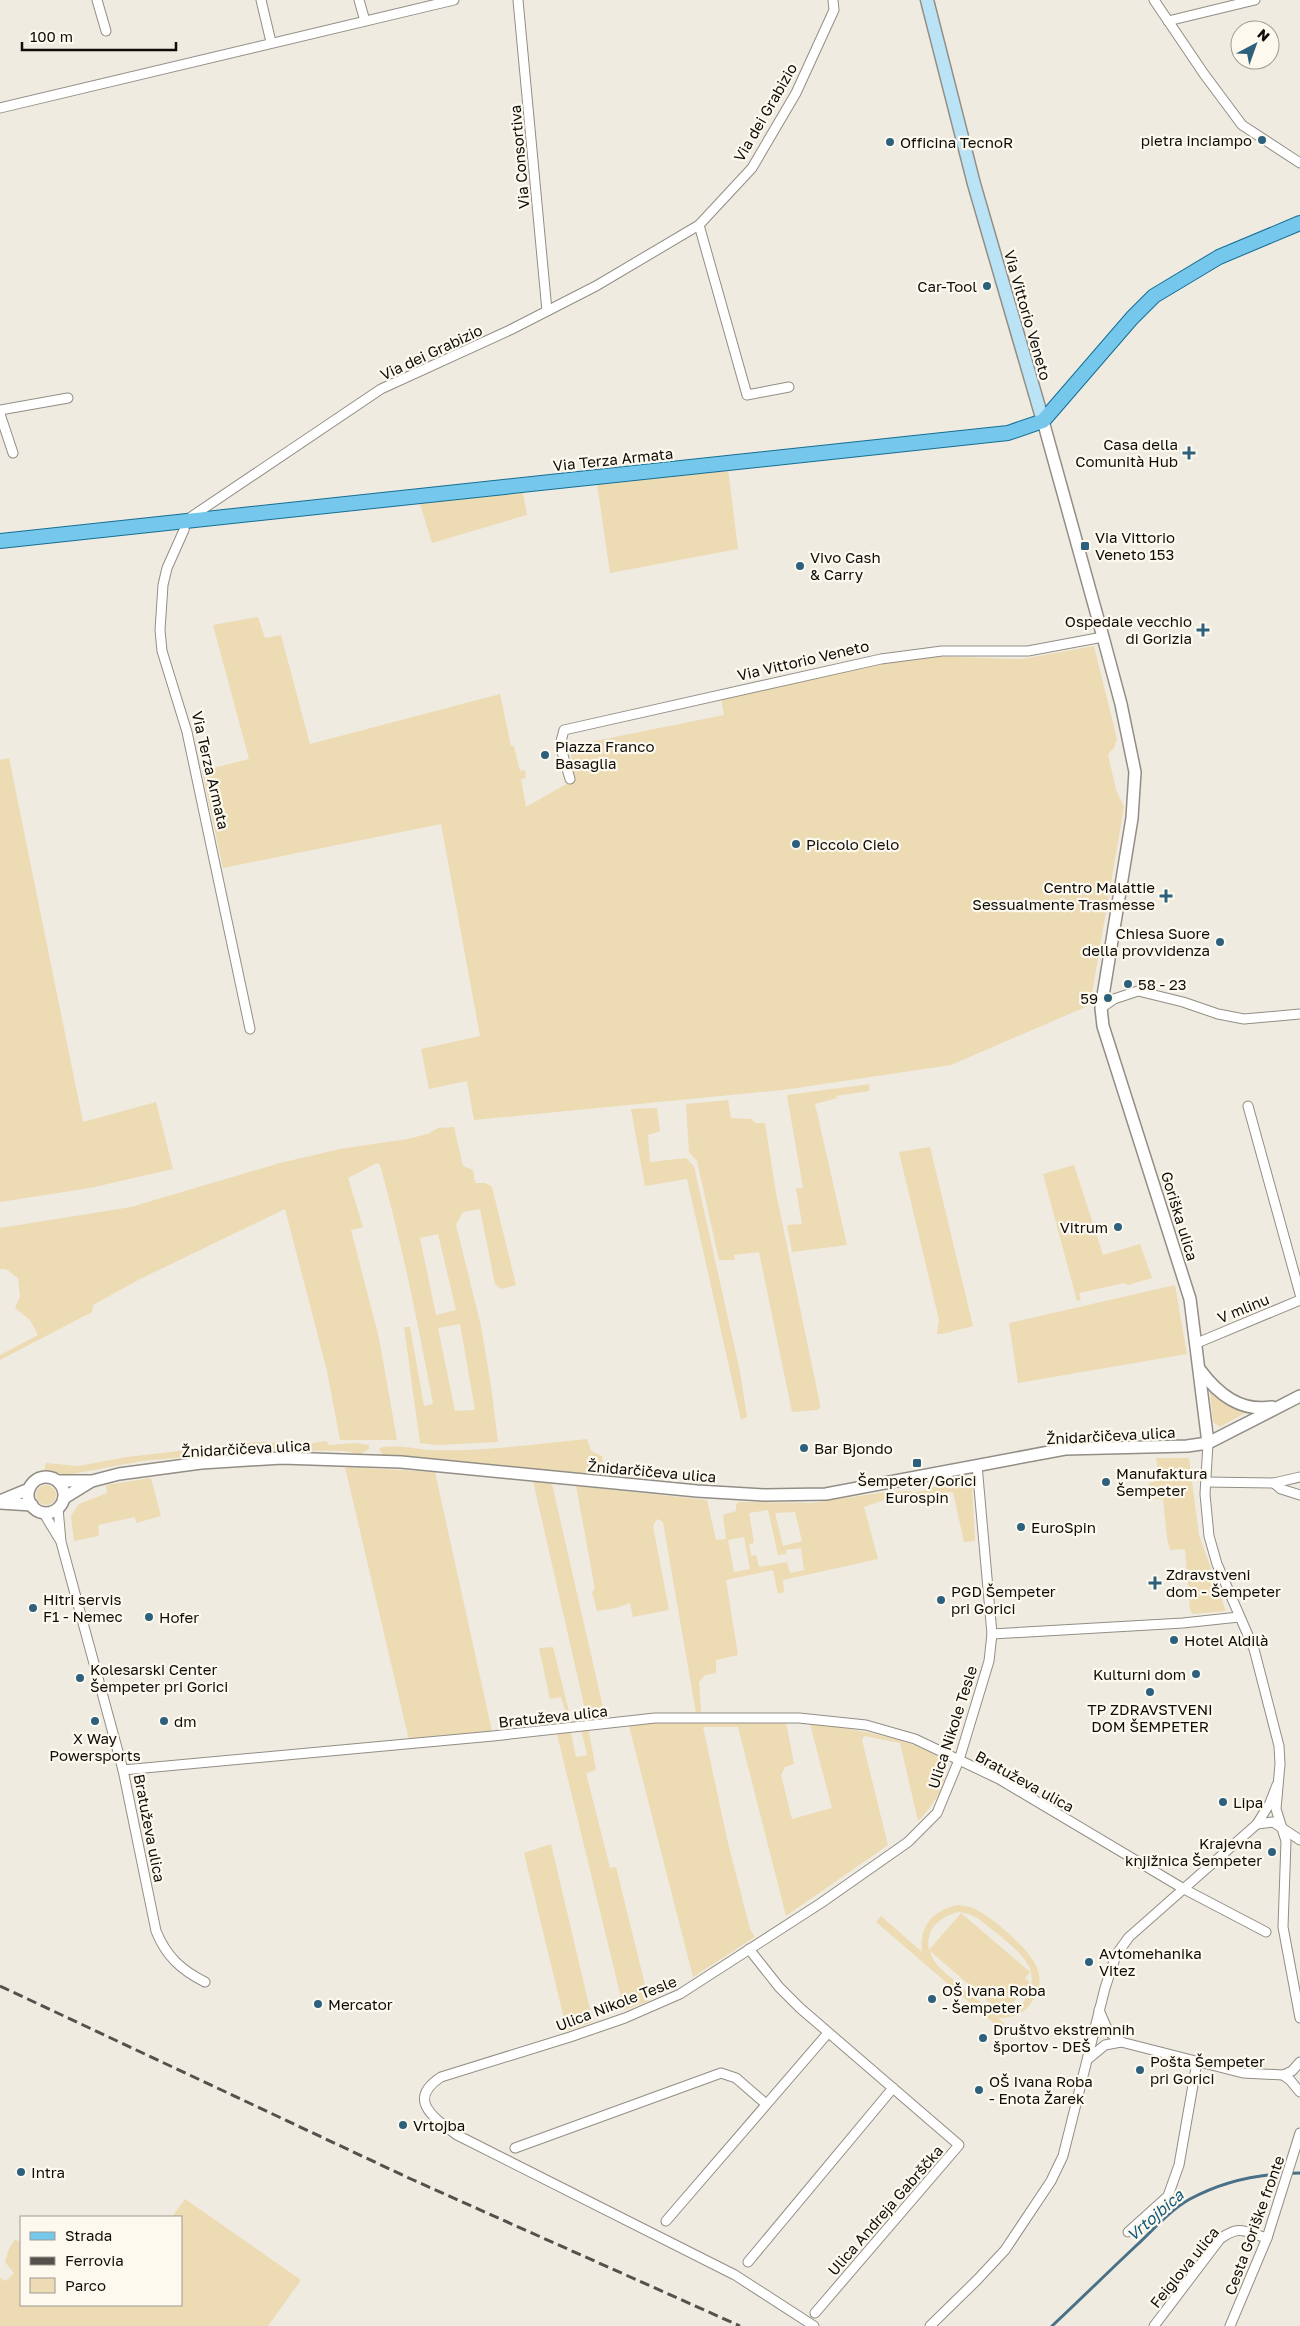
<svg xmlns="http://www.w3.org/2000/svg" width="1300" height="2326" viewBox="0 0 1300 2326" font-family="'Golos Text',sans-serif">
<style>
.green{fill:#ecdbb3;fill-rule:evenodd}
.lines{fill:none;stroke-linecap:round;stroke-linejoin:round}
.stream{stroke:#497086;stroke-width:3}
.minor-casing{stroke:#928e85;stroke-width:11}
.tertiary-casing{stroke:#928e85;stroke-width:14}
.secondary-casing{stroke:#928e85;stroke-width:15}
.primary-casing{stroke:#156e93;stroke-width:16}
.minor{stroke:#fff;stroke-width:9}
.tertiary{stroke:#fff;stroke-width:11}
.secondary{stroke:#bae3f5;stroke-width:12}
.primary{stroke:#75c7eb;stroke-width:14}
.rail{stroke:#54514c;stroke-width:3;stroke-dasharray:10 5;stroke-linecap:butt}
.poi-dot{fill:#2c607d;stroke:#fdf9ee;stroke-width:2}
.labels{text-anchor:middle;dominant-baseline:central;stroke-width:4.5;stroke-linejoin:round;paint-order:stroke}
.street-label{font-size:15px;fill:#0e0d09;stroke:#fdf9ee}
.poi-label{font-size:15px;fill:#0e0d09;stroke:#fdf9ee;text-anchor:start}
.water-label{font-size:16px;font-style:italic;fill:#11597b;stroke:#fdf9ee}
</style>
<rect width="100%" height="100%" fill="#f0ebe1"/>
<g class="green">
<path d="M728,469L738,549L610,573L597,484Z"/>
<path d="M523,492L527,515L432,543L420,504Z"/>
<path d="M258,617L265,638L281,635L310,744L500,694L511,746H514L520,771L525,770L526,778L521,779L526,807L575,779L570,746L724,715L721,698L923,656L1022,659L1094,646L1117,739L1114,748L1108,754L1116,790L1124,807L1090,1005L951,1065L783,1090L474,1120L467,1081L429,1089L421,1049L480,1036L441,824L223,868L202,771L249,759L213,625Z"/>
<path d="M9,758L83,1122L156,1102L173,1169L90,1188L0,1202V760Z"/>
<path d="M870,1084L869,1091L836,1096L837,1098L815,1104L847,1245L792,1252L787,1225L802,1224L796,1188H803L787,1095Z"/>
<path d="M728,1100L731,1118L752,1119L755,1123H765L776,1193L820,1404V1408L817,1410L792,1412L759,1252L734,1255L735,1260H719L697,1161L689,1152L686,1104Z"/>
<path d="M657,1108L660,1131L648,1135L650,1162L686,1158L694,1166L740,1372L747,1417L741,1420L687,1179L645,1186L631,1109Z"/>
<path d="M454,1127L463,1166L473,1170L475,1183H485L492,1187L516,1285L501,1289L495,1284L480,1209L463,1212L456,1225L481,1326L491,1386L498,1442L437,1445L420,1443L404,1327H410L424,1406L433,1404C418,1323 402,1244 380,1165L377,1163L348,1178L363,1227L351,1230L379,1338L397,1440H340L327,1371L285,1209L140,1279L93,1305L92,1312L0,1360V1355L38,1335L30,1320L15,1308L20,1296L18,1278L6,1269H0V1228L131,1207L280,1163L340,1149L407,1139L428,1134L438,1128ZM438,1234L456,1310L436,1315L420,1238ZM460,1324L475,1410H474L455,1411L438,1328Z"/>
<path d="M930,1147L973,1326L942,1334H937L939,1320L899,1152Z"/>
<path d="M1074,1165L1103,1255L1140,1244L1152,1278L1128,1285L1124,1283L1079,1293L1081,1300L1077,1301L1043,1174Z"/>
<path d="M1175,1285L1187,1354L1018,1383L1009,1323Z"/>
<path d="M1210,1391L1228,1402L1250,1410L1220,1427L1213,1422Z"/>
<path d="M587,1439L591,1451L602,1456L605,1477L383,1455L379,1449C387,1443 417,1449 428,1450C481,1452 535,1444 587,1439Z"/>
<path d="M327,1441L328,1445L355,1443L369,1445V1449L360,1454L345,1451L277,1450L216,1454L142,1461L67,1475L44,1470L46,1463L78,1466L127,1457L257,1442L306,1444Z"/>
<path d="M1156,1458H1189L1199,1535L1226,1611L1193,1614L1190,1610L1185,1549L1170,1550L1167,1538L1163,1499H1150L1149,1483L1159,1480Z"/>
<path d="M345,1467L435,1472L492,1731L409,1740Z"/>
<path d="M151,1478L161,1516L136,1523L135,1517L98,1525L99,1536L74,1541L71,1516L79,1504L107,1493L106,1485Z"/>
<path d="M960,1480L972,1483L975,1541L964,1542L953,1492L895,1496L864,1507L878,1559L783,1580L784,1592L778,1594L773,1570L726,1580L738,1655L716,1660V1673L705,1675L699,1682L701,1712L696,1713L663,1522L657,1519L653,1526L669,1610L633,1617L630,1603L616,1608L597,1611L592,1592L595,1589L576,1486L707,1500L716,1540L726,1539L723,1515L736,1511V1505L738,1502L812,1503L886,1492L911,1491L912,1493L931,1489L937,1485L943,1483L946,1486L959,1484ZM768,1510L778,1555L786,1554V1550L801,1548L804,1570L790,1573L787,1562L759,1567L756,1555L751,1556L749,1544L754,1543L749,1513ZM795,1512L802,1541L783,1546L775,1513ZM744,1537L750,1569L734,1572L728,1540Z"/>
<path d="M533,1481L552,1484L605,1716L587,1718Z"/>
<circle cx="46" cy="1495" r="10"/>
<path d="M553,1647L571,1720L554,1722V1714L565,1710L561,1697L550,1699L539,1648Z"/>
<path d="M628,1722H786L794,1764L785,1767L781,1775L792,1819L832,1808L810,1724C834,1725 934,1741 944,1764C951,1782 930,1809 918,1821L900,1743L864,1736L862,1740L888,1845L786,1916L738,1727H703L728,1843L750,1929L755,1937L693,1977Z"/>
<path d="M588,1727L596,1770L586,1773L610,1868L616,1867L649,2001L624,2010L556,1730L570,1728L576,1757L587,1755L581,1728Z"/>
<path d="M551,1844L593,2022L567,2031L524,1853Z"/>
<path d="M958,1905C963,1906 968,1906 973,1908C990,1915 1034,1952 1038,1971C1042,1982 1038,1994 1031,2003C1023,2015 1011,2018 998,2018L1008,2027L1004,2032L876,1922L881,1916L922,1952C919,1926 933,1910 958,1905ZM959,1912L969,1914L979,1919C993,1931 1017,1947 1027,1963C1033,1972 1033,1983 1029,1993C1011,2032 976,2000 957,1983C947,1974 933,1965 930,1951L996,2008L1001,2002L1008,2008L1030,1983L1025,1978L1030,1972L961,1913L929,1950C925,1929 940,1916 959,1912Z"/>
<path d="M185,2199L301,2280L268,2326H0V2278L6,2281L14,2273L5,2262L9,2249L15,2239L21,2243V2305H181V2217H172Z"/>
</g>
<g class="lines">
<path class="stream" d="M1052,2326C1081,2299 1109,2271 1138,2244C1154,2229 1170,2210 1190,2199C1225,2180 1260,2173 1300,2173"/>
<g class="minor-casing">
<g id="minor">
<path d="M97,0L106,31"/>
<path d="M261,0L271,42"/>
<path d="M359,0L365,21"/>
<path d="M518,0L547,311"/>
<path d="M1154,0L1204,74L1242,125L1300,163"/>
<path d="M1168,21L1255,0"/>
<path d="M0,108L454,0"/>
<path d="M699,225L747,395L789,387"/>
<path d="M0,410L68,398"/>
<path d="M0,414L13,453"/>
<path d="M570,779L560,745L564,730L881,659L942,651H1028L1103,637"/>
<path d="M1101,1008L1114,999L1138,991L1183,1002L1218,1014L1244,1019L1300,1014"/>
<path d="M250,1029L187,732L162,651L160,630L163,585L167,568L184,530L185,521L381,389L510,330L596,286L699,225L752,168L796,93L834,10L833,0"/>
<path d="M1248,1106L1300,1294"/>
<path d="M1197,1343L1300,1300"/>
<path d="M1208,1443L1205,1494L1209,1536L1217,1564L1254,1649L1279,1746L1280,1764L1276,1809L1286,1841L1283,1927L1300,2018"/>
<path d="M1206,1482L1274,1483L1300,1477"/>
<path d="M1274,1483L1281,1489L1300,1495"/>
<path d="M58,1508L61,1542L123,1770L156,1931C166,1956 181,1970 205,1982"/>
<path d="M43,1512L60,1540"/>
<path d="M992,1634L1183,1623L1239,1617"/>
<path d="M123,1770L493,1736L655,1718H799L866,1725L915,1739L999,1779L1184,1889L1266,1932"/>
<path d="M1257,1824L1273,1822L1300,1840"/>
<path d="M749,1949L779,1987L800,2008L959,2145L815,2313"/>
<path d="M1099,2010L1108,2031L1121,2042L1243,2073L1283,2075L1290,2080L1300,2092"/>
<path d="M1088,2059L1105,2045L1121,2042"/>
<path d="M1283,2075L1292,2071L1300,2062"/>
<path d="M515,2148L721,2073L736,2078L766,2104"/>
<path d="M666,2221L828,2033"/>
<path d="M1128,2232L1168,2196L1179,2165L1197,2062"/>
<path d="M748,2262L893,2088"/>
<path d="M814,2326L735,2275L457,2135C434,2118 406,2100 441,2077L570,2037L625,2018L680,1994L821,1903L908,1842L937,1813L959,1760L989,1661L992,1634L977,1465"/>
<path d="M930,2326L977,2280L1005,2250L1051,2181L1063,2156L1105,1988L1116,1955L1129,1937L1257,1824L1270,1803L1277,1785"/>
<path d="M1154,2326L1220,2239C1240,2224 1245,2232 1267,2238"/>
<path d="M1230,2326L1267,2238L1300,2133"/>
</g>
</g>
<g class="tertiary-casing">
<g id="tertiary">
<path d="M1043,421L1103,637L1121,704L1135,772L1132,818L1101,1008L1103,1026L1190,1299L1208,1443"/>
<path d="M1200,1370C1218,1394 1240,1412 1272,1407"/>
<circle cx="46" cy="1495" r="18"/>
<path d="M58,1481H92L119,1474L201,1463L282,1458L401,1462L697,1491L765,1495L826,1494L1065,1449L1187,1446L1208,1443L1300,1396"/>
<path d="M64,1498L90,1482"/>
<path d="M0,1501L29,1489"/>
<path d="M0,1503L32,1505"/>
</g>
</g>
<g class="secondary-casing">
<path id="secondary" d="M927,0L974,184L1043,421"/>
</g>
<g class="primary-casing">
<path id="primary" d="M0,541L1008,433L1043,421L1132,318L1154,296L1219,257L1300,223"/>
</g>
<use href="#minor" class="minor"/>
<use href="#tertiary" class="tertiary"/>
<use href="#secondary" class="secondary"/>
<use href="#primary" class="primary"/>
<path class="rail" d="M0,1986L411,2179L740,2326"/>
</g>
<g class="poi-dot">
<circle cx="1262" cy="140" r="5"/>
<circle cx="890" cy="142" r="5"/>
<circle cx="987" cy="286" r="5"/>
<path d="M1186.5 445.5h5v5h5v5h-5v5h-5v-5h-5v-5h5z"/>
<rect x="1080" y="541" width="10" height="10" rx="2.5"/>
<circle cx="800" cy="566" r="5"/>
<path d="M1200.5 622.5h5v5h5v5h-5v5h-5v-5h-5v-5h5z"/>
<circle cx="545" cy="755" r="5"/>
<circle cx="796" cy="844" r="5"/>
<path d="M1163.5 888.5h5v5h5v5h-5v5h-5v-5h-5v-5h5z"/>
<circle cx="1220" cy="942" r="5"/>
<circle cx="1128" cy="984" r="5"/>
<circle cx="1108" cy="998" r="5"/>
<circle cx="1118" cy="1227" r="5"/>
<circle cx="804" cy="1448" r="5"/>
<rect x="912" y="1458" width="10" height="10" rx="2.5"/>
<circle cx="1106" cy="1482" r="5"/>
<circle cx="1021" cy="1527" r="5"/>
<path d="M1152.5 1575.5h5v5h5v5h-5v5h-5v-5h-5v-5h5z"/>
<circle cx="941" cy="1600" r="5"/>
<circle cx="33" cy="1608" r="5"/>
<circle cx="149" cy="1617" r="5"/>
<circle cx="1174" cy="1640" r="5"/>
<circle cx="1196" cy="1674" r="5"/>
<circle cx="80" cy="1678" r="5"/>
<circle cx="1150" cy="1692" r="5"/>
<circle cx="95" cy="1721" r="5"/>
<circle cx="164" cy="1721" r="5"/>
<circle cx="1223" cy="1802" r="5"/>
<circle cx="1272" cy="1852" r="5"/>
<circle cx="1089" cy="1962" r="5"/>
<circle cx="932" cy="1999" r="5"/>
<circle cx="318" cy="2004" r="5"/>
<circle cx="983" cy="2038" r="5"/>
<circle cx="1140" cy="2070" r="5"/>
<circle cx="979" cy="2090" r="5"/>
<circle cx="403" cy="2125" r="5"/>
<circle cx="21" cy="2172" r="5"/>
</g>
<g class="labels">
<g class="street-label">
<text transform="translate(765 112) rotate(-60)">Via dei Grabizio</text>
<text transform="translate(519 157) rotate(-95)">Via Consortiva</text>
<text transform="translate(1028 315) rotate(74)">Via Vittorio Veneto</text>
<text transform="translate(431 352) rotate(-25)">Via dei Grabizio</text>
<text transform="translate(613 459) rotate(-6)">Via Terza Armata</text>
<text transform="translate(803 660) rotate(-13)">Via Vittorio Veneto</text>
<text transform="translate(211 770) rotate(77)">Via Terza Armata</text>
<text transform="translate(1180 1216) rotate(73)">Goriška ulica</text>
<text transform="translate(1243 1308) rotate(-22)">V mlinu</text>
<text transform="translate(1111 1435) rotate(-3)">Žnidarčičeva ulica</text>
<text transform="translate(246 1448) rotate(-3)">Žnidarčičeva ulica</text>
<text transform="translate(652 1471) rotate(5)">Žnidarčičeva ulica</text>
<text transform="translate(553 1716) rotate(-6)">Bratuževa ulica</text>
<text transform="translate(952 1727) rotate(-72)">Ulica Nikole Tesle</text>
<text transform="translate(1025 1781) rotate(29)">Bratuževa ulica</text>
<text transform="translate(150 1828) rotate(79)">Bratuževa ulica</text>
<text transform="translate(616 2003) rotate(-21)">Ulica Nikole Tesle</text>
<text transform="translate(885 2210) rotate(-49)">Ulica Andreja Gabrščka</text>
<text transform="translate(1254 2225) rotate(-70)">Cesta Goriške fronte</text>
<text transform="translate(1184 2267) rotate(-51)">Feiglova ulica</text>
</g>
<g class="poi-label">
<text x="1252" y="140" text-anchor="end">pietra inciampo</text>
<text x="900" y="142">Officina TecnoR</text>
<text x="977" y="286" text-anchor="end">Car-Tool</text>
<text x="1178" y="444" text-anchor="end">Casa della<tspan x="1178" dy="17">Comunità Hub</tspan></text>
<text x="1095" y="537">Via Vittorio<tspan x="1095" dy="17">Veneto 153</tspan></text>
<text x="810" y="557">Vivo Cash<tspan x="810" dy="17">&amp; Carry</tspan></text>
<text x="1192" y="621" text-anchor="end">Ospedale vecchio<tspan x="1192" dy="17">di Gorizia</tspan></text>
<text x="555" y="746">Piazza Franco<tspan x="555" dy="17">Basaglia</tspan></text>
<text x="806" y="844">Piccolo Cielo</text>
<text x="1155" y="887" text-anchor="end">Centro Malattie<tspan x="1155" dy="17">Sessualmente Trasmesse</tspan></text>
<text x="1210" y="933" text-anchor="end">Chiesa Suore<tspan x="1210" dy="17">della provvidenza</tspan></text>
<text x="1138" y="984">58 - 23</text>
<text x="1098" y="998" text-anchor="end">59</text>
<text x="1108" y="1227" text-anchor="end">Vitrum</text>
<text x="814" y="1448">Bar Bjondo</text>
<text x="1116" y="1473">Manufaktura<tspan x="1116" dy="17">Šempeter</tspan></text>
<text x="917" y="1480" text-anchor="middle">Šempeter/Gorici<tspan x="917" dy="17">Eurospin</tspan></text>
<text x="1031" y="1527">EuroSpin</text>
<text x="1166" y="1574">Zdravstveni<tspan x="1166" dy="17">dom - Šempeter</tspan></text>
<text x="951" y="1591">PGD Šempeter<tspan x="951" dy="17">pri Gorici</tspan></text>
<text x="43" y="1599">Hitri servis<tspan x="43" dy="17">F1 - Nemec</tspan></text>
<text x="159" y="1617">Hofer</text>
<text x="1184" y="1640">Hotel Aldilà</text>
<text x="90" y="1669">Kolesarski Center<tspan x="90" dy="17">Šempeter pri Gorici</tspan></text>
<text x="1186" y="1674" text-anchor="end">Kulturni dom</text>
<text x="1150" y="1709" text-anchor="middle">TP ZDRAVSTVENI<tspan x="1150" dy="17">DOM ŠEMPETER</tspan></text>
<text x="174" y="1721">dm</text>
<text x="95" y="1738" text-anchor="middle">X Way<tspan x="95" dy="17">Powersports</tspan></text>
<text x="1233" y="1802">Lipa</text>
<text x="1262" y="1843" text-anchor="end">Krajevna<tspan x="1262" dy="17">knjižnica Šempeter</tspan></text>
<text x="1099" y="1953">Avtomehanika<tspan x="1099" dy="17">Vitez</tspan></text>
<text x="942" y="1990">OŠ Ivana Roba<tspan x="942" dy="17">- Šempeter</tspan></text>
<text x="328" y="2004">Mercator</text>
<text x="993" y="2029">Društvo ekstremnih<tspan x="993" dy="17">športov - DEŠ</tspan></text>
<text x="1150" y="2061">Pošta Šempeter<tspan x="1150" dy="17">pri Gorici</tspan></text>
<text x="989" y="2081">OŠ Ivana Roba<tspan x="989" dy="17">- Enota Žarek</tspan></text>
<text x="413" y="2125">Vrtojba</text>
<text x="31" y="2172">Intra</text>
</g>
<g class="water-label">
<text transform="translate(1155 2215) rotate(-41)">Vrtojbica</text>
</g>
</g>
<rect x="20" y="2216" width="162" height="90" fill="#fdf9ee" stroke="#9d9b92"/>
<rect x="30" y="2232" width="25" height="8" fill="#75c7eb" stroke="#9d9b92"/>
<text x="65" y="2241" font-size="15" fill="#0e0d09">Strada</text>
<rect x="30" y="2257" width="25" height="8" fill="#54514c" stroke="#9d9b92"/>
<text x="65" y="2266" font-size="15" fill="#0e0d09">Ferrovia</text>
<rect x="30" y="2278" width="25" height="15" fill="#ecdbb3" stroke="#9d9b92"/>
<text x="65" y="2291" font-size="15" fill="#0e0d09">Parco</text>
<g transform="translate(1255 45) rotate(41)"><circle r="24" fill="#fdf9ee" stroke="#9d9b92"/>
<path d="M0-4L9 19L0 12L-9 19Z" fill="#2c607d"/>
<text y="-8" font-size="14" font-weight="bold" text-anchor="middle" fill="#0e0d09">N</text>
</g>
<path d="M22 42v8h154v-8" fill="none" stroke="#0e0d09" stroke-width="2.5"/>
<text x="30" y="42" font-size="15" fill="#0e0d09" stroke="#fdf9ee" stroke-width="4" paint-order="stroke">100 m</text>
</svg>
